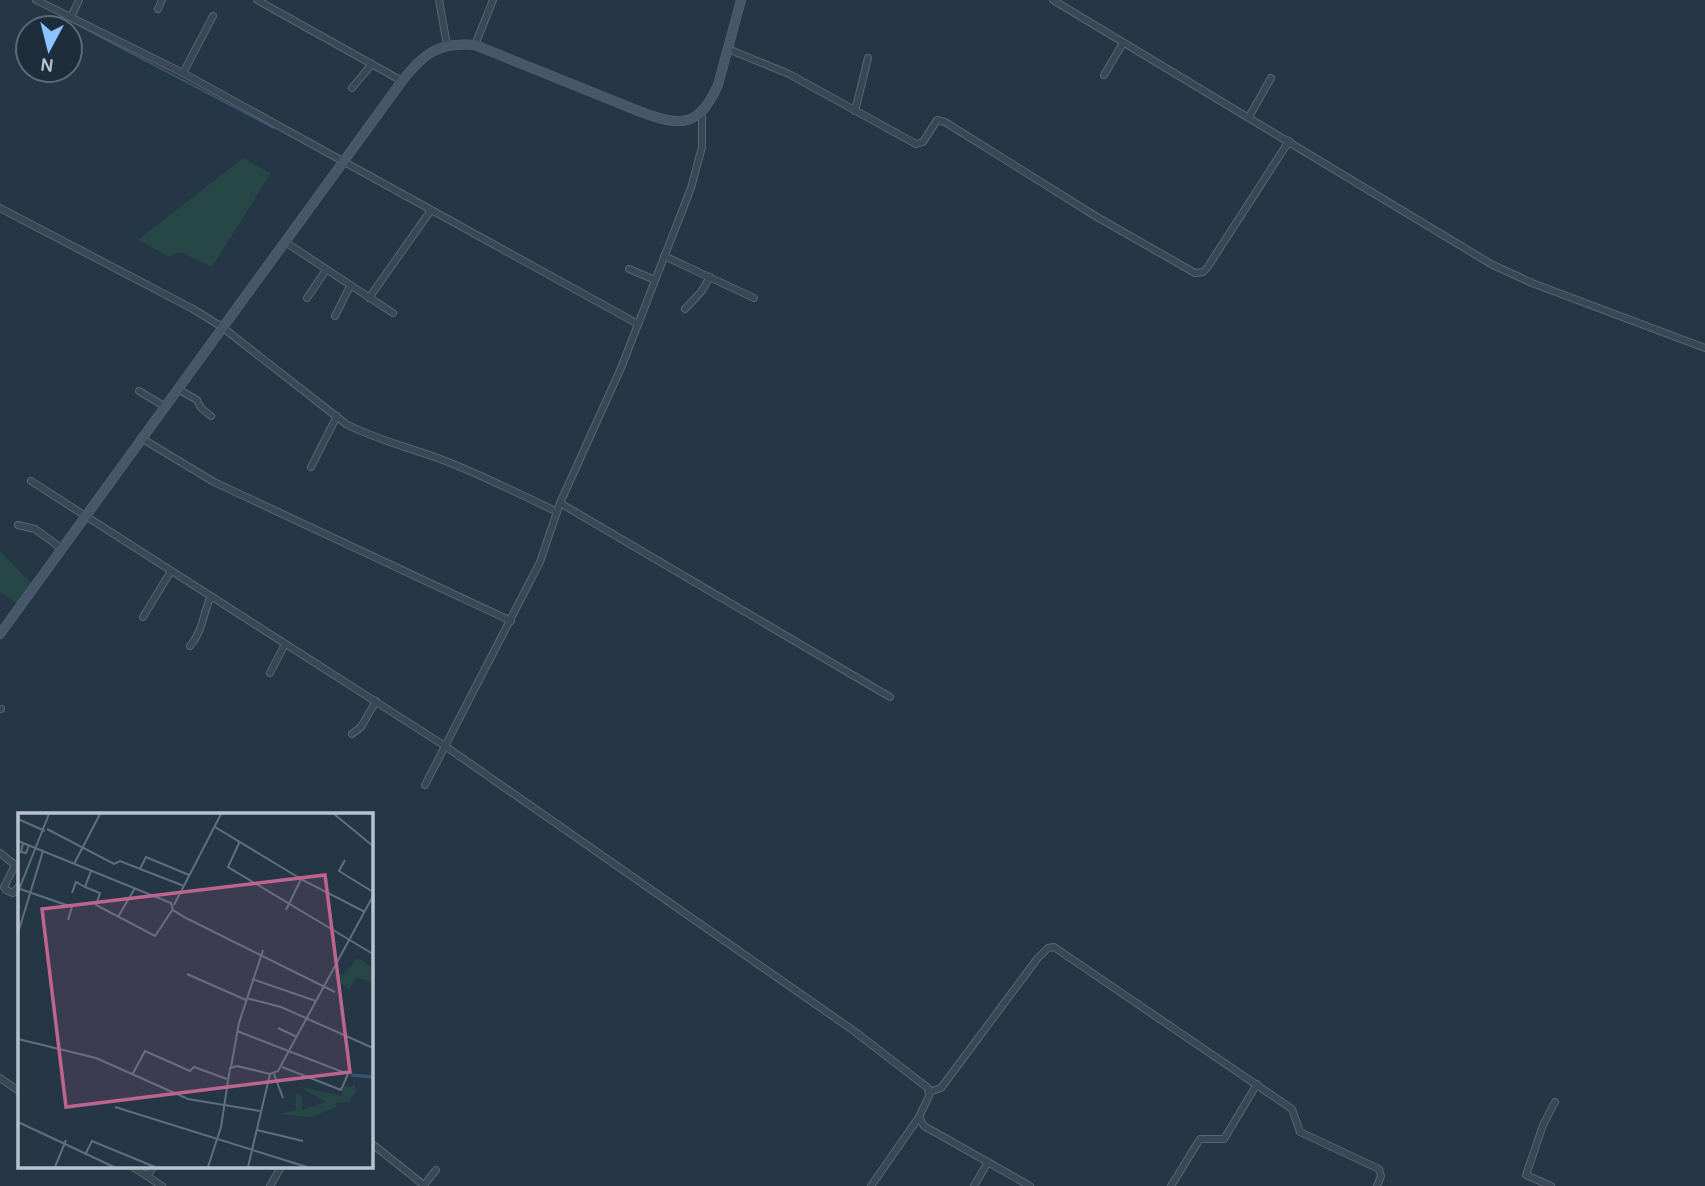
<svg xmlns="http://www.w3.org/2000/svg" width="1705" height="1186" viewBox="0 0 1705 1186" font-family="Karla,sans-serif">
<style>
.green{fill:#274747}
.lines{fill:none;stroke-linecap:round;stroke-linejoin:round}
.stream{stroke:#37546f;stroke-width:2}
.minor-casing{stroke:#586673;stroke-width:8}
.secondary-casing{stroke:#586673;stroke-width:10}
.minor{stroke:#3a4856;stroke-width:6}
.secondary{stroke:#475769;stroke-width:9}
.inset-river{fill:none;stroke:#37546f;stroke-width:3.5}
.inset-road{fill:none;stroke:#606e7d;stroke-width:2}
.view{fill:#be658f;fill-opacity:0.15;stroke:#be658f;stroke-width:3.5}
.inset-edge{fill:none;stroke:#b8c3cf;stroke-width:3.5}
</style>
<rect width="100%" height="100%" fill="#253647"/>
<g class="green">
<path d="M243,158L271,173L212,267L181,252L168,256L138,240Z"/>
<path d="M0,551L33,585L19,604L0,592Z"/>
</g>
<g class="lines">
<path class="stream" d="M59,15L274,128"/>
<g class="minor-casing">
<g id="minor">
<path d="M36,0L183,73L638,324"/>
<path d="M257,0L402,81"/>
<path d="M439,0L447,45"/>
<path d="M1053,0L1491,264L1532,283L1705,348"/>
<path d="M158,9L162,0"/>
<path d="M71,17L79,0"/>
<path d="M475,45L493,0"/>
<path d="M728,49L789,74L916,144L923,142L937,120L945,122L1097,217L1195,273L1203,272L1207,268L1289,141"/>
<path d="M183,73L213,16"/>
<path d="M1104,75L1123,43"/>
<path d="M352,88L372,64"/>
<path d="M855,111L868,58"/>
<path d="M1249,117L1271,78"/>
<path d="M0,208L193,309L222,327L346,424C377,440 411,448 443,460C482,475 520,494 557,512"/>
<path d="M285,242L393,313"/>
<path d="M664,256L754,298"/>
<path d="M629,269L655,280"/>
<path d="M307,298L326,270"/>
<path d="M369,298L431,210"/>
<path d="M685,309L701,292L710,277"/>
<path d="M335,316L350,286"/>
<path d="M178,389L197,400L201,408L211,416"/>
<path d="M139,391L164,406"/>
<path d="M141,438L214,482L511,621"/>
<path d="M311,467L337,416"/>
<path d="M31,481L445,746L854,1031L928,1088L929,1096L919,1117L924,1126L1030,1186"/>
<path d="M560,503L890,697"/>
<path d="M18,525L35,529L61,548"/>
<path d="M143,617L171,571"/>
<path d="M190,646C203,631 203,613 211,596"/>
<path d="M270,673L285,644"/>
<path d="M0,709H1"/>
<path d="M352,734L361,727L376,701"/>
<path d="M425,785L540,562L560,503L621,368L691,188L702,147V114"/>
<path d="M0,853L19,868"/>
<path d="M15,865L4,887L6,890L13,893L19,886"/>
<path d="M0,1078L19,1091"/>
<path d="M929,1092L941,1088L1037,959L1048,948L1054,947L1292,1109L1300,1132L1379,1169L1381,1176L1377,1186"/>
<path d="M371,1143L425,1186"/>
<path d="M133,1167L147,1176L153,1167"/>
<path d="M147,1176L162,1186"/>
<path d="M424,1185L436,1170"/>
<path d="M270,1186L281,1167"/>
<path d="M871,1186L919,1117"/>
<path d="M974,1186L988,1162"/>
<path d="M1171,1186L1200,1139H1224L1257,1084"/>
<path d="M1551,1186L1526,1175L1543,1125L1555,1102"/>
</g>
</g>
<g class="secondary-casing">
<path id="secondary" d="M0,634L402,81C424,53 439,42 475,45L641,112C682,127 699,127 718,85L741,0"/>
</g>
<use href="#minor" class="minor"/>
<use href="#secondary" class="secondary"/>
</g>
<g transform="translate(18 813)">
<rect width="355" height="355" fill="#253647"/>
<path d="M340,145L354,154L355,169L338,164L331,176L314,162H325ZM336,270L338,278L331,289L318,290V294L292,304L261,301L278,297V280L284,284V297L308,289L282,274L324,283L326,273L334,274Z" fill="#274747"/>
<path class="inset-river" d="M333,262L355,264"/>
<path class="inset-road" d="M316,1L355,33M0,6L27,18M197,14L283,66M29,16L96,51L102,48L166,73M0,28L153,90L155,97L168,105L317,179M222,28L210,54L355,141M5,30L3,39L8,40L11,32M327,47L321,58L355,79M56,51L82,1M122,56L128,44L171,62M73,58L67,74L82,80L78,92L137,123L155,96M2,76L54,94L50,107M0,79L31,1M54,80L58,69L67,74M156,92L203,1M268,97L283,66L347,99M100,104L117,75M0,120L25,38M169,161L228,187M234,166L298,188M228,185L263,194L355,235M260,215L279,224M219,218L330,261L323,277L264,254M0,226L78,245L170,286L242,298M213,254L221,210L245,137M256,261L265,285M114,262L127,238L172,258L176,254L209,266M97,294L289,354M0,309L96,354M239,317L285,328M67,342L74,328L137,354M37,354L48,327M190,354L203,314L212,255L219,253L252,261L260,258L355,83M230,354L252,261"/>
<path class="view" d="M307,62L332,259L48,294L24,96Z"/>
<rect width="355" height="355" class="inset-edge"/>
</g>
<g transform="translate(49 49) rotate(187)"><circle r="33" fill="#1e2d3b" stroke="#5c6976" stroke-width="2"/>
<path d="M0-5L12 26L0 18L-12 26Z" fill="#8dc3ff"/>
<text y="-10" font-size="19" font-weight="bold" text-anchor="middle" fill="#b8c3cf">N</text>
</g>
</svg>
